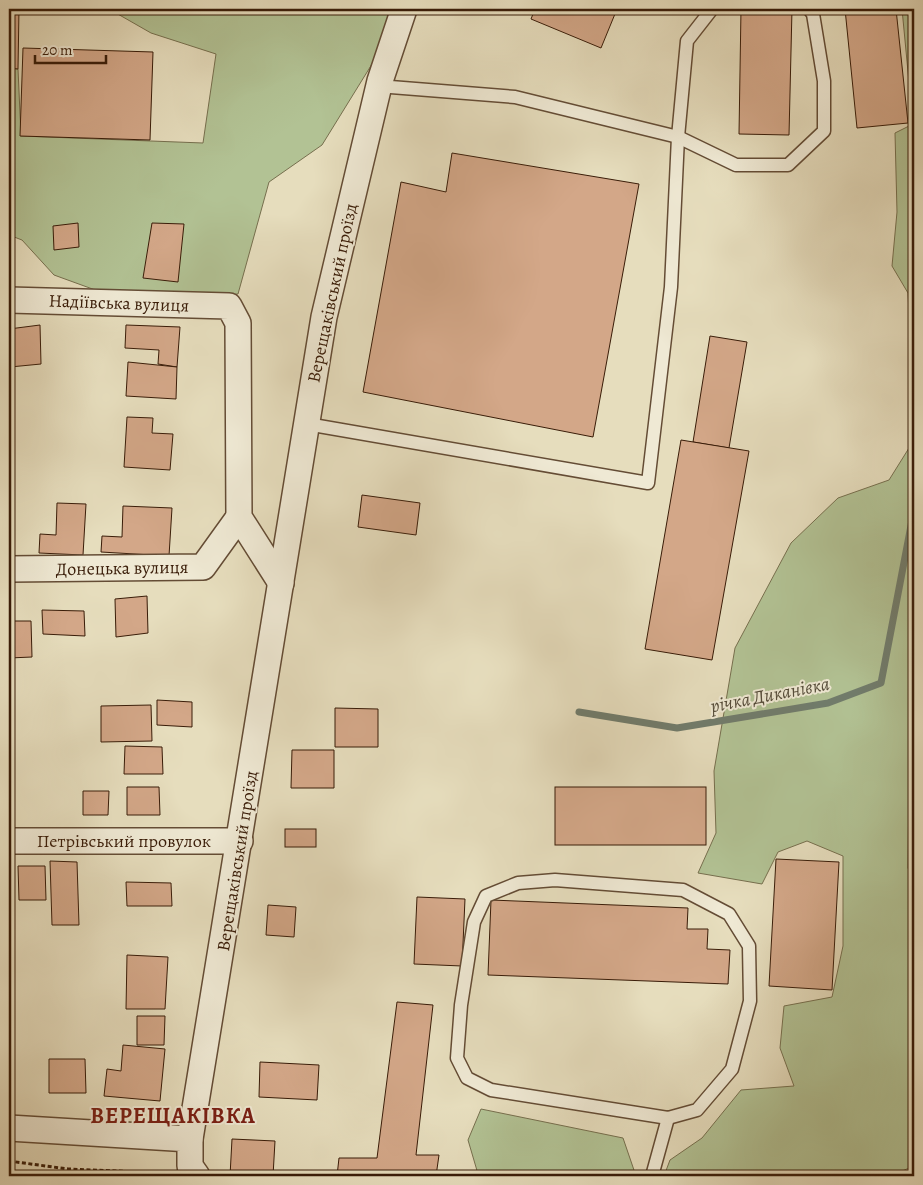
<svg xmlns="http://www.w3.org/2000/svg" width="923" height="1185" viewBox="0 0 923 1185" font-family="Alegreya,serif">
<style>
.green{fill:#b2c294;stroke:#766f4e}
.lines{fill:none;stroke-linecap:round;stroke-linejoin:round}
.stream{stroke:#717c6c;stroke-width:7}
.building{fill:#d3a788;stroke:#391c08}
.lane-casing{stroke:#644c35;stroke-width:15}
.street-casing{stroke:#644c35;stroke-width:28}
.path{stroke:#391c08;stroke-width:3;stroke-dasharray:4 2.5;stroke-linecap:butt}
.lane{stroke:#efe9d4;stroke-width:12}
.street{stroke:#efe9d4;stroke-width:25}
.labels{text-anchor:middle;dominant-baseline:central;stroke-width:4;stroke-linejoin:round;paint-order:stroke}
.street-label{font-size:18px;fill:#391c08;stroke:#efe9d4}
.water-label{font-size:19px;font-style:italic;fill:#554c3a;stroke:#efe9d4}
.district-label{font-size:22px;font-weight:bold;letter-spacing:1px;fill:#7a1f14;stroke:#efe9d4}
</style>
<rect width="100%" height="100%" fill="#e6ddbd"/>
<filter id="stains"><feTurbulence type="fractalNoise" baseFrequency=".004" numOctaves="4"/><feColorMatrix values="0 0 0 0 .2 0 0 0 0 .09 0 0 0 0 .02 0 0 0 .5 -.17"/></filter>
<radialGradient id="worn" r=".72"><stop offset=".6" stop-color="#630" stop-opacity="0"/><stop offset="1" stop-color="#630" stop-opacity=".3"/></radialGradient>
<g class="green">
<path d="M109,9H406L322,145L269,182L238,294L131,303L54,275L22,240L9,235V68L18,69L21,136L203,143L216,54L151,33Z"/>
<path d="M902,9H914V410L908,293L892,266L897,212L895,133L913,124Z"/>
<path d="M914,440V724L909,783L908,868L914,880V1166L902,1171L903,1176H664L670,1160L702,1138L741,1090L794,1086L780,1048L784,1006L832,997L843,946V856L807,841L778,852L762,884L698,873L716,833L714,771L735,648L791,543L838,498L889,480Z"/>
<path d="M481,1109L623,1138L636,1176H476L478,1174L468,1140Z"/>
</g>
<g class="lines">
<g class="stream">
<path d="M911,9L914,25"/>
<path d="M579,712L677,728L828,703L881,683L914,510"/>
</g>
</g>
<g class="building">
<path d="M9,9H19L18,69L9,68Z"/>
<path d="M535,9H617L601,48L531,19Z"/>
<path d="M741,9H792L789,135L739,134Z"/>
<path d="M845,9H896L908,123L857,128Z"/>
<path d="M23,48L153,52L150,140L20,136Z"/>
<path d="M452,153L639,184L593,437L363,392L401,182L446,192Z"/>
<path d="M78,223L79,247L54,250L53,226Z"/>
<path d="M152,223L184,224L178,282L143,278Z"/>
<path d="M40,325L41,364L10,367L9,329Z"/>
<path d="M126,325L180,327L177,367L158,364L159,350L125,348Z"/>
<path d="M710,336L747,342L729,448L693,442Z"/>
<path d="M128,362L177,367L176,399L126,396Z"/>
<path d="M127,417L153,418L152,433L173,434L170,470L124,467Z"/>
<path d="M681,440L749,451L712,660L645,649Z"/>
<path d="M362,495L420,503L416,535L358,527Z"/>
<path d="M57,503L86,504L83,555L39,553L40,534L56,535Z"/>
<path d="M123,506L172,508L169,556L101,552L102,536L122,537Z"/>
<path d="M147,596L148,633L116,637L115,599Z"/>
<path d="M42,610L84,611L85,636L43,634Z"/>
<path d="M9,621H31L32,657L9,658Z"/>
<path d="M157,700L192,702V727L157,725Z"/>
<path d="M151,705L152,741L101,742V706Z"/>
<path d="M335,708L378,709V747H335Z"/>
<path d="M125,746L162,747L163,774H124Z"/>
<path d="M292,750H334V788H291Z"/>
<path d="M127,787H159L160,815H127Z"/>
<rect x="555" y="787" width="151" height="58"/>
<path d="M83,791H109L108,815H83Z"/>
<rect x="285" y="829" width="31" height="18"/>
<path d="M776,859L839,862L832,990L769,986Z"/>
<path d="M50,861L77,862L79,925H52Z"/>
<path d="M18,866H45L46,900H19Z"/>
<path d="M9,867H10L12,908H9Z"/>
<path d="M126,882L171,883L172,906H127Z"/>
<path d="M417,897L465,899L462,966L414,964Z"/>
<path d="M491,900L688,908L687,929H708L707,949L730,950L728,984L488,975Z"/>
<path d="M268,905L296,907L294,937L266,935Z"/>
<path d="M127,955L168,957L165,1009H126Z"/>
<path d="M397,1002L433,1005L416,1155H439L436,1176H337L339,1158H377Z"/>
<path d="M137,1016H165L164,1045H137Z"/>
<path d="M123,1045L165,1049L160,1101L104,1096L107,1069L121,1071Z"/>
<path d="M49,1059H85L86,1093H49Z"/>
<path d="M260,1062L319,1065L317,1100L259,1097Z"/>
<path d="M232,1139L275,1141L273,1176H230Z"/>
<path d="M71,1172L105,1174V1176H71Z"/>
<path d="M9,1173L26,1174V1176H9Z"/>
</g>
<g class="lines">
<g class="lane-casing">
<g id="lane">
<path d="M378,86L515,97L678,137L736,165H788L824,131V81L813,14L809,9"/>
<path d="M307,424L648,483L671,287L678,137L687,41L712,9"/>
<path d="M555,880L683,890L729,914L749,946L750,1001L732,1069L697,1110L668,1118L491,1090L467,1078L457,1058L461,1005L474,922L486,896L518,883Z"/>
<path d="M652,1176L668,1118"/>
</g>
</g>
<g class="street-casing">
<g id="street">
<path d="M9,300L229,306L238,323L239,517L281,583"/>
<path d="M9,569L203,567L239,517"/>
<path d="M9,841H240"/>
<path d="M9,1128L190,1139V1166L197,1176"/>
<path d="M190,1139L324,317L380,81L404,9"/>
</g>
</g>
<path class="path" d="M9,1161L68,1169L140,1172L156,1176"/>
<use href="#lane" class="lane"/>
<use href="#street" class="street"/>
</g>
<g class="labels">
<g class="street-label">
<text transform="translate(332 293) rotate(-78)">Верещаківський проїзд</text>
<text transform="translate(119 303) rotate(2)">Надіївська вулиця</text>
<text transform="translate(122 568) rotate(-1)">Донецька вулиця</text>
<text x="124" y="841">Петрівський провулок</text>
<text transform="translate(237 861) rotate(-81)">Верещаківський проїзд</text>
</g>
<g class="water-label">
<text transform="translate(770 695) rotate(-11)">річка Диканівка</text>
</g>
<g class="district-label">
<text x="173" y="1116">ВЕРЕЩАКІВКА</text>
</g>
</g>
<rect width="923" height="1185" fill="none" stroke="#e6ddbd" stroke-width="30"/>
<rect x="10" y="10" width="903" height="1165" fill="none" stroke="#391c08" stroke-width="2.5"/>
<rect x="15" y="15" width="893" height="1155" fill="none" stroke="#391c08"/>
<path d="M35 55v8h71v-8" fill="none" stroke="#391c08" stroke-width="2.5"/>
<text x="42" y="55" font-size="15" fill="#391c08" stroke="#efe9d4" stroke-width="4" paint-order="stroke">20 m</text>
<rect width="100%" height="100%" filter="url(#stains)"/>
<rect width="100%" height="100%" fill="url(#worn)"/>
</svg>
